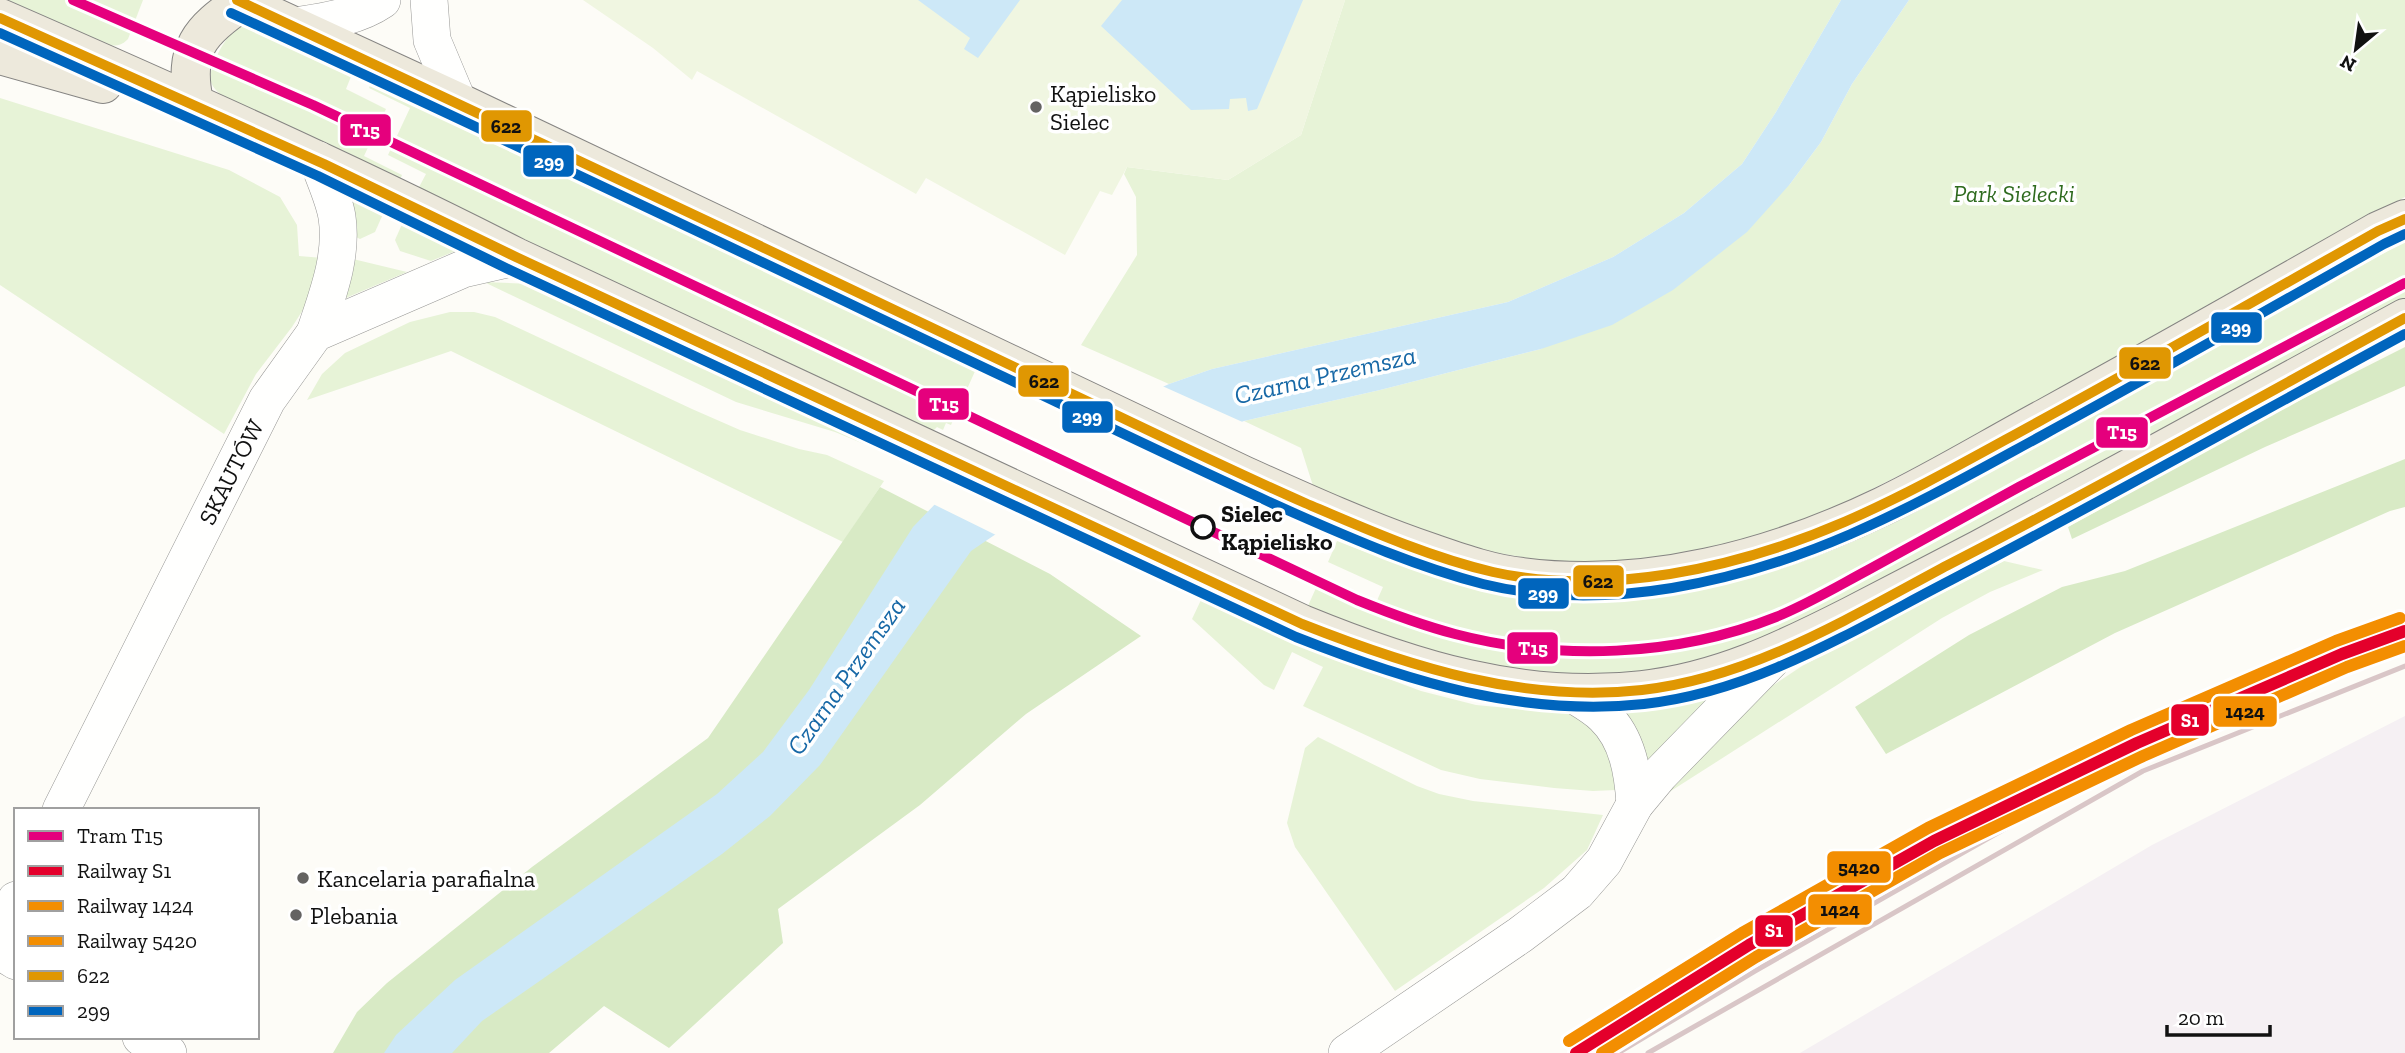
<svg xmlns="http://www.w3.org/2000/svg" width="2405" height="1053" viewBox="0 0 2405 1053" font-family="'Zilla Slab',serif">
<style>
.industrial{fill:#f5f0f3}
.green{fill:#e7f3d7}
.forest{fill:#d8eac5}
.pitch{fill:#f0f6e1}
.water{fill:#cde8f7}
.pier{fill:#fdfcf7}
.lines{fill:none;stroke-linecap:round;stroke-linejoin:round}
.minor-casing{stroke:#979795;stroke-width:38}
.major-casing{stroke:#858482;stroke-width:40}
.minor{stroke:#fffffe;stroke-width:37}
.major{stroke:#ede9dc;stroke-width:38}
.rail{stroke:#d9c6c7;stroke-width:5}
.bus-1-casing{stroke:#fff;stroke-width:16}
.bus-2-casing{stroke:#fff;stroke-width:16}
.bus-1{stroke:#e09702;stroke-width:10}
.bus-2{stroke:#0065bd;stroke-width:10}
.rail-1-casing{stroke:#fff;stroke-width:18}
.rail-2-casing{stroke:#fff;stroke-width:18}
.rail-3-casing{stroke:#fff;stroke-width:18}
.rail-1{stroke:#e4002b;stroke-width:12}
.rail-2{stroke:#f38e01;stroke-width:12}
.rail-3{stroke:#f38e01;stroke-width:12}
.tram-1-casing{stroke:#fff;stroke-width:16}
.tram-1{stroke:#e5007d;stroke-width:10}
.poi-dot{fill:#646362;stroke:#fff;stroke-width:2.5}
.stop-dot{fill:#fff;stroke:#111;stroke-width:3.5}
.labels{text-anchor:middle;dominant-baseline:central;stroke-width:7;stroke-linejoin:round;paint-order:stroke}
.poi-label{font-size:24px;fill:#111;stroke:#fff;text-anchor:start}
.park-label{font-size:24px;font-style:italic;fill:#2f6b1f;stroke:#fff}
.street-label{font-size:24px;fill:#111;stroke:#fff}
.stop-label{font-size:24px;font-weight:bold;fill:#111;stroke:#fff;text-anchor:start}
.water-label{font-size:26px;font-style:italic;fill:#1768a6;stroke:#fff}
.line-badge{stroke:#fff;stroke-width:2.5}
.badge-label{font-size:19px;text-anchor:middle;font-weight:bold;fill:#fff}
.pale-badge-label{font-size:19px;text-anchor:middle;font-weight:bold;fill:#111}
</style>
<rect width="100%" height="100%" fill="#fdfcf7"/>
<path class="industrial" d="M2405,716V1053H1800L2152,845Z"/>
<g class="green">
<path d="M8,0H143L128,39C121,46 116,46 107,45Z"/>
<path d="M1345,0H1841L1776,112L1742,164L1684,213L1613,257L1508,302L1212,369L1169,384L1081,345L1137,255L1136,197L1124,174L1127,167L1228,180L1301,135Z"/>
<path d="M1909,0H2405V197L1936,457L1842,504L1758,537L1698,552L1614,561H1545L1479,550L1393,521L1314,489L1301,448L1244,421L1380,390L1541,349L1790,184L1821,142L1852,84Z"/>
<path d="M237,26L259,30L352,74L346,89L386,109L364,156L402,175L400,180L222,96C218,92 213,88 211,82C207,67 227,36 237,26Z"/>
<path d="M371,83L976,369L951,425L946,423L943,430L937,427L932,432L418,189L426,174L388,155L410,108L369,88Z"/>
<path d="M0,98L229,170L280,197L297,225L299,256L323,258L308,302L292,327L256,374L224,434L0,285Z"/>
<path d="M349,197L383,214L375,232L360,239L352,235Z"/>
<path d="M403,222L458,250L431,261L400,251L395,240Z"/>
<path d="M2405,242V299L1958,544L1780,634L1693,663L1651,670L1601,675H1539L1455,662L1307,608L1316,588L1371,614L1383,587L1328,562L1337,541C1423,574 1510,603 1603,600C1779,596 1949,495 2098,411C2200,353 2302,296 2405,242Z"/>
<path d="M353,259L407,272L341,300Z"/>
<path d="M484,282L531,284L866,441L864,444L835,432L736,402Z"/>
<path d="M450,312H474L495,317L692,409L740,430L799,449L827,455L884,481L843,542L451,351L307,400L322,374L345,353L410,322Z"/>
<path d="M2004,561L2043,570L1990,592L1942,618L1663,796L1769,688L1802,666Z"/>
<path d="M1201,600L1295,644L1421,691L1476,705L1570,714L1585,719L1612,748L1616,790L1593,791L1554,788L1480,779L1441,770L1303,706L1323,667L1292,652L1274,690L1264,685L1192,619Z"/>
<path d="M1702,698L1707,701L1649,769L1624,714Z"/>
<path d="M1318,737L1417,786L1439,794L1473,801L1603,815L1587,850L1544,888L1395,991L1295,847L1287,823L1305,748Z"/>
</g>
<g class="forest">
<path d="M2405,347V386L2265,447L2072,539L2068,527L2263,419Z"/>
<path d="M2405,459V507L2390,511L2115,633L1886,754L1855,707L1969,635L2062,587L2125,571Z"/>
<path d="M880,487L1050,574L1141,636L1026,714L920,805L778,909L783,943L669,1048L604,1006L549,1053H333L357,1012L387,983L532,867L708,738Z"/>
</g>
<path class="pitch" d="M583,0H1345L1301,135L1228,180L1127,167L1112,195L1100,191L1065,255L926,178L916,194L697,71L692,80L653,48Z"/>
<g class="water">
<path d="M918,0H1020L978,58L964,49L970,38Z"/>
<path d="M1122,0H1303L1257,109L1248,111L1246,98L1230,99L1229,109L1191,110L1101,26Z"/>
<path d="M1841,0H1909L1852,84L1821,142L1790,184L1747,232L1673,290L1612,325L1541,349L1380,390L1244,421L1105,473L996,534L971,551L820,765L770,816L722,854L482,1021L452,1053H384L396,1035L455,980L717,794L763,752L809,690L913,527L938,501L1047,440L1169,384L1212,369L1508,302L1613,257L1684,213L1742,164L1776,112Z"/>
</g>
<path class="pier" d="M1160,385L1247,424L1106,476L998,536L931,503L989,466L1045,437Z"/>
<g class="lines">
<g class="minor-casing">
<g id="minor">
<path d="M429,0L432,40L458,102"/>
<path d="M296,26C326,21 357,17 382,0"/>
<path d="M315,333C327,296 343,257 337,217C334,198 324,178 318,160"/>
<path d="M1571,693C1582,700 1595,707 1604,716C1628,739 1633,773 1635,804"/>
<path d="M61,810L267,400L315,333L463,269L516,257"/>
<path d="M0,931L16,900"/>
<path d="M0,951L16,961"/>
<path d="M141,1037L168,1053"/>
<path d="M1347,1053L1520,935L1577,892L1604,861L1635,804L1660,774L1779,652"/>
</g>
</g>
<g class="major-casing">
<g id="major">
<path d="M237,0L458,102L1243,475C1305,503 1367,531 1432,553C1461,563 1492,574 1522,577C1646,593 1773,559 1883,506C1939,479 1993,446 2047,417C2158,356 2268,294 2378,231L2405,219"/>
<path d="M0,18C174,94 347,171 516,257L1302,624C1412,669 1522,704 1642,690C1718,682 1784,650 1851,616C1894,594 1937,571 1980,549C2122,473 2264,395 2405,318"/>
<path d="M0,55L103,84"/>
<path d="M194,102C183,49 199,31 242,2"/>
</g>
</g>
<use href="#minor" class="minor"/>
<use href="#major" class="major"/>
<g class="rail">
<path d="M1618,1053L1755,971L2008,827L2203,724L2405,643"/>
<path d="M1648,1053L2143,771L2405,666"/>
</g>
<g class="bus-1-casing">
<g id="bus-1">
<path d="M237,0C501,122 764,248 1027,373C1120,416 1212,462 1305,503C1366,529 1429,557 1493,572C1550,585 1613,583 1670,574C1812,551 1915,489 2038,422C2152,360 2265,295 2378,231L2405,219"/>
<path d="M0,18L324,164L516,257L1302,624C1411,667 1523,703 1642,690C1752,678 1852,616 1948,565C2102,486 2253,401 2405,318"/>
</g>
</g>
<g class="bus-2-casing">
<g id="bus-2">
<path d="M231,13C490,132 747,255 1004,377C1101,423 1197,470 1294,513C1355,540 1418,567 1483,584C1543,599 1611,598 1672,588C1815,564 1918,503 2043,435C2157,373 2271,308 2384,244L2405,234"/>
<path d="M0,33L318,176L510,270L1296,637C1407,681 1522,717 1644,704C1755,692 1854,630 1951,580C2104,500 2254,416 2405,334"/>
</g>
</g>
<use href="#bus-1" class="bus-1"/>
<use href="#bus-2" class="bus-2"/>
<g class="rail-1-casing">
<path id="rail-1" d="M1576,1053L1749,945L1934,841L2137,743L2342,654L2405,631"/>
</g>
<g class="rail-2-casing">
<path id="rail-2" d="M1602,1053L1756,957L1940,853L2143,756L2347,667L2405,646"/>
</g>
<g class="rail-3-casing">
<path id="rail-3" d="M1569,1041L1742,933L1928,828L2131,730L2336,641L2400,618"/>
</g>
<use href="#rail-1" class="rail-1"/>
<use href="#rail-2" class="rail-2"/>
<use href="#rail-3" class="rail-3"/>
<g class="tram-1-casing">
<path id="tram-1" d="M73,0L313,105L1357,600C1389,613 1421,625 1455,634C1558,661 1676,657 1776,617C1808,604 1838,586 1868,570C1919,542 1969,514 2019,487C2148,419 2276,351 2405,283"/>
</g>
<use href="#tram-1" class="tram-1"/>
</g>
<g class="poi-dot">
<circle cx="1036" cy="107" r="7"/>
<circle cx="303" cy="878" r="7"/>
<circle cx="296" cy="915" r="7"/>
</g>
<circle class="stop-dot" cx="1203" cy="527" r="11"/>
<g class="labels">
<g class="poi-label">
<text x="1050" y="93">Kąpielisko<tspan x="1050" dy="28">Sielec</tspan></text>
<text x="317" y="878">Kancelaria parafialna</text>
<text x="310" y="915">Plebania</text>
</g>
<g class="park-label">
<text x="2014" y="193">Park Sielecki</text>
</g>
<g class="street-label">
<text transform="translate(231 472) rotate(-63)">SKAUTÓW</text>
</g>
<g class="stop-label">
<text x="1221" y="513">Sielec<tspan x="1221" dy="28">Kąpielisko</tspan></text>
</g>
<g class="water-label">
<text transform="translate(1325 375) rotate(-13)">Czarna Przemsza</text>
<text transform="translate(846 676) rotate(-55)">Czarna Przemsza</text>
</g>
</g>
<g class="line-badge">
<rect x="480" y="109" width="53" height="34" rx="7" fill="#e09702"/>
<rect x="339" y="113" width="53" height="34" rx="7" fill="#e5007d"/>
<rect x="522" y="144" width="53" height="34" rx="7" fill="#0065bd"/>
<rect x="2210" y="311" width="53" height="33" rx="7" fill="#0065bd"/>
<rect x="2118" y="346" width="54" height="34" rx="7" fill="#e09702"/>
<rect x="1017" y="364" width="53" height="34" rx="7" fill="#e09702"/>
<rect x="917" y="387" width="53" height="34" rx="7" fill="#e5007d"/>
<rect x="1061" y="400" width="53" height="34" rx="7" fill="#0065bd"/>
<rect x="2095" y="416" width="54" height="33" rx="7" fill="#e5007d"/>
<rect x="1572" y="564" width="53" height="34" rx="7" fill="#e09702"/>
<rect x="1517" y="577" width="53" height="33" rx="7" fill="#0065bd"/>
<rect x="1506" y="631" width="53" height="34" rx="7" fill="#e5007d"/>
<rect x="2212" y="695" width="66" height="33" rx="7" fill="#f38e01"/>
<rect x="2170" y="703" width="40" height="34" rx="7" fill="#e4002b"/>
<rect x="1826" y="850" width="66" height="34" rx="7" fill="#f38e01"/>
<rect x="1807" y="893" width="66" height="33" rx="7" fill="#f38e01"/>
<rect x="1754" y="914" width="40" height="34" rx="7" fill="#e4002b"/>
</g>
<g class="badge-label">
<text x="365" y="137">T15</text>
<text x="549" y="168">299</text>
<text x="2236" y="334">299</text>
<text x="944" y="411">T15</text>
<text x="1087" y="423">299</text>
<text x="2122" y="439">T15</text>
<text x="1543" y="600">299</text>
<text x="1533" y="655">T15</text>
<text x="2190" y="727">S1</text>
<text x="1774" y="937">S1</text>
</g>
<g class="pale-badge-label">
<text x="506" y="133">622</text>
<text x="2145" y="370">622</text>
<text x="1044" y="388">622</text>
<text x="1598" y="588">622</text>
<text x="2245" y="718">1424</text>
<text x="1859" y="874">5420</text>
<text x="1840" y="916">1424</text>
</g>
<rect x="14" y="808" width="245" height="231" fill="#ffffff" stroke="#a0a0a0" stroke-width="2"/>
<rect x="28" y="831" width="35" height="10" fill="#e5007d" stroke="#a0a0a0" stroke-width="2"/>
<text x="77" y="843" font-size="21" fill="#111111">Tram T15</text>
<rect x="28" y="866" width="35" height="10" fill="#e4002b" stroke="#a0a0a0" stroke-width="2"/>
<text x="77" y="878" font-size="21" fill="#111111">Railway S1</text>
<rect x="28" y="901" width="35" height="10" fill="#f38e01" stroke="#a0a0a0" stroke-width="2"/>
<text x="77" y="913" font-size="21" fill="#111111">Railway 1424</text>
<rect x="28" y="936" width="35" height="10" fill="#f38e01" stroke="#a0a0a0" stroke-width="2"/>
<text x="77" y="948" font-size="21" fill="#111111">Railway 5420</text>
<rect x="28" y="971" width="35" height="10" fill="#e09702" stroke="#a0a0a0" stroke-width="2"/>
<text x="77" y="983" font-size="21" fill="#111111">622</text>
<rect x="28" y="1006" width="35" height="10" fill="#0065bd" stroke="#a0a0a0" stroke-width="2"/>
<text x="77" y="1018" font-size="21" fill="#111111">299</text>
<g transform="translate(2356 49) rotate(209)" stroke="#ffffff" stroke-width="5" paint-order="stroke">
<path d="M0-5L12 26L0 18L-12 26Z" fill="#111111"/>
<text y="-10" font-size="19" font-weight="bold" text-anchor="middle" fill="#111111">N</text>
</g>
<path d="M2167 1025v10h103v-10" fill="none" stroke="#111111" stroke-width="3.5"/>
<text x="2178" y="1025" font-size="21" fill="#111111" stroke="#ffffff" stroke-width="5" paint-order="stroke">20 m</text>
</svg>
